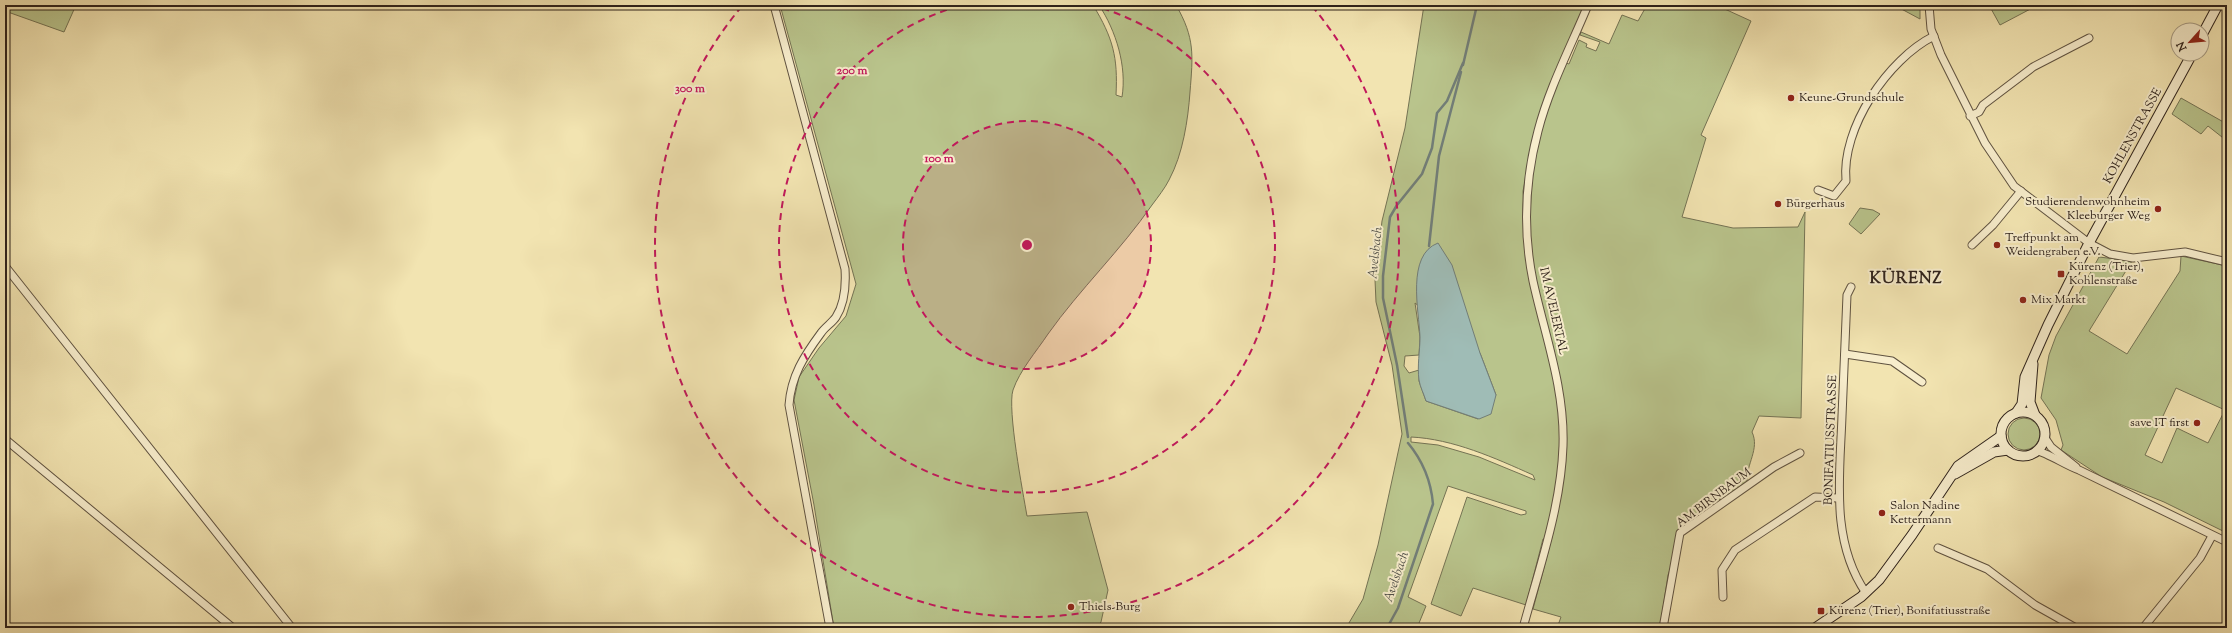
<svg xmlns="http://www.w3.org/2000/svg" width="2232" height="633" viewBox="0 0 2232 633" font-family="'Sorts Mill Goudy',serif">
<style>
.green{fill:#b9c48c;stroke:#747354;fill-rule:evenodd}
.water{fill:#9fbcb6;stroke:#727e78}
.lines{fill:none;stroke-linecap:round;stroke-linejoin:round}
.stream{stroke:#727e78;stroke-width:2.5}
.street-casing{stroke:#5f5240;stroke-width:9}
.secondary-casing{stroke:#2e221b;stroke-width:11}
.street{stroke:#f7edcc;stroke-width:7}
.secondary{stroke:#f7edcc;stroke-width:9}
.ring{fill:none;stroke:#c2185b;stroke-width:2;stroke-dasharray:7 5}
.poi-dot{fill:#8f2418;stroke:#f7edcc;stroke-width:1.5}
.labels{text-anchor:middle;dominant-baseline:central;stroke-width:4;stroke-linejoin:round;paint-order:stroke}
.poi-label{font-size:12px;fill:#2e221b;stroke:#f7edcc;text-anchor:start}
.street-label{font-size:12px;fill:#2e221b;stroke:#f7edcc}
.water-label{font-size:13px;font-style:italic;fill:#50504a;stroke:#f7edcc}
.district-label{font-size:16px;font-weight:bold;letter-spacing:1px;fill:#2e221b;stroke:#f7edcc}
.centre{fill:#c2185b;stroke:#f7edcc;stroke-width:2}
.ring-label{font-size:12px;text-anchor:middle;font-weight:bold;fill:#c2185b;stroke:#f7edcc;stroke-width:4;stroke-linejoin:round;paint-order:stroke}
</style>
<rect width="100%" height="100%" fill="#f2e4b1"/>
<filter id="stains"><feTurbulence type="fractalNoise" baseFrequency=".005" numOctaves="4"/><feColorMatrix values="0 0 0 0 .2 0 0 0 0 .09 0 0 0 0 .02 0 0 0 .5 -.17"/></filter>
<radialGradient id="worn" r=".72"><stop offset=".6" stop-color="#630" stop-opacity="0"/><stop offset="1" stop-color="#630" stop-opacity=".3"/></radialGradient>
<g class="green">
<path d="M5,5H76L64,32L5,11Z"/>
<path d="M780,5H1093C1113,38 1118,57 1116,95L1122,97C1127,66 1116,31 1099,5H1176C1195,38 1193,55 1190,92C1188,120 1183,154 1169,180C1165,188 1158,197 1152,205C1121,250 1080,289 1048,334C1036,352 1020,370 1013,390C1007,409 1023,493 1027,516L1087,512L1108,590L1101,622L1097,628H834L814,505L794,400L799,377L819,348L846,316L856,284Z"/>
<path d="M1424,5H1584L1540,112L1523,191L1525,237L1530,231C1530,197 1532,163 1541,130C1547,107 1557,85 1566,63L1569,64L1579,40L1587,44L1586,47L1596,51L1600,42L1580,35L1581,32L1609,44L1622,15L1638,21L1647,5H1716L1751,21L1701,135L1706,138L1682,217L1733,228L1798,227L1805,212L1801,418L1759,416L1752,432C1760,449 1746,464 1747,482L1684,523L1679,530L1672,564L1668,575L1660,628H1557L1561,617L1533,609L1552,537L1543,539L1526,605L1473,588L1461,616L1431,604L1467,497L1521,515L1526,514V511L1448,486L1408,597L1426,606L1417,628H1346L1363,599L1378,545L1402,434L1392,365L1376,302L1375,280L1382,221L1405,128ZM1415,303L1480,353L1496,395L1478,419L1426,401L1419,381V370L1409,373L1404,366L1405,356L1419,355L1420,337ZM1411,437C1453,439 1495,458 1533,475L1535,480L1479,457L1438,445L1411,442Z"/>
<path d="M1894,5H1920V19Z"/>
<path d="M1989,5H2038L2000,25Z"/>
<path d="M2181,98L2227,124V141L2208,126L2201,134L2172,114Z"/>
<path d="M1860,208L1873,210L1880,214L1861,234L1849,224Z"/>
<path d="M2181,256L2227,266V533L2164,502L2102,477L2061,450L2063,445L2056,420L2041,398L2049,355L2056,336L2099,257L2132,261L2089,331L2127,354L2180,271ZM2176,388L2225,410L2208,443L2177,428L2162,463L2145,455Z"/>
<circle cx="2024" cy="434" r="16"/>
</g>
<path class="water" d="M1438,243L1452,265L1480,353L1496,395L1491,414L1479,419L1426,401C1424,394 1420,387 1419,380C1417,366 1420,351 1420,337C1419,311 1406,255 1438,243Z"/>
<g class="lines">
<g class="stream">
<path d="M1463,65L1477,5"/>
<path d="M1429,246L1439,156L1461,72"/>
<path d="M1408,437L1397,365L1383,298V276L1390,217L1397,205L1422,174L1432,148L1437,113L1447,101L1463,63"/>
<path d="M1387,628L1398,608L1433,504C1431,481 1423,461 1408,443"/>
</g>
<g class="street-casing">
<g id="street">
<path d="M774,5L845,269C846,285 845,303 836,317C832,323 825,327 821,333C804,356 791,376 789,405L830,628"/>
<path d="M1929,5L1931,29L1941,55L1985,143L2014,186L2089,243L2110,254L2133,258L2185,252L2227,262"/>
<path d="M1970,116L1979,112L1983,105L2033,67L2089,38"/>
<path d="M1818,190L1834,196L1846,181C1841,128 1888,59 1934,36"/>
<path d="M1972,245L1993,225L2021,191"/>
<path d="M5,266L292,628"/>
<path d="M1851,287L1847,295C1845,335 1844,376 1842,416C1840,475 1830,541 1866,593"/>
<path d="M1845,354L1892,361L1922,382"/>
<path d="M2045,438L2051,447L2076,467"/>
<path d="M5,439L233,628"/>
<path d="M2037,451C2046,452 2067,466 2079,470L2227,542"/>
<path d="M1938,548L1987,569L2035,605L2076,628"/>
<path d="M1723,597L1722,570L1735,550L1815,497L1838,498"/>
<path d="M1523,628C1539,569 1561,507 1563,446C1565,389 1545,336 1533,281C1523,232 1525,180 1538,131C1549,88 1571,46 1588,5"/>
<path d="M1663,628L1680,533L1774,467L1800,453"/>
<path d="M2143,628L2200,558L2212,536"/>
</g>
</g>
<g class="secondary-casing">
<g id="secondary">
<path d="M2202,35L2218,5"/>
<path d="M2033,364L2030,402L2035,415"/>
<circle cx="2023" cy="434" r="22"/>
<path d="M2016,413L2022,404L2025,377L2048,325L2089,243L2192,54"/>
<path d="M1955,474L1994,452L2008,450"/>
<path d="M1815,628L1861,597L1879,580L1912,535L1958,466L2001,436"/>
</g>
</g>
<use href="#street" class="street"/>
<use href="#secondary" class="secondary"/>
</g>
<circle cx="1027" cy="245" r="124" fill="#c2185b" fill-opacity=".12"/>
<g class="ring">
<circle cx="1027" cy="245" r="124"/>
<path d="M1091 5A248 248 0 1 1 963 5"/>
<path d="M1312 6A372 372 0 1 1 742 6"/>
</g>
<g class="poi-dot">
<circle cx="1791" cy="98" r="4"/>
<circle cx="1778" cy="204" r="4"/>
<circle cx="2158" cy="209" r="4"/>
<circle cx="1997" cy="245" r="4"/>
<rect x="2057" y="270" width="8" height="8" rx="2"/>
<circle cx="2023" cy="300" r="4"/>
<circle cx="2197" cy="423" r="4"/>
<circle cx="1882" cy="513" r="4"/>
<circle cx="1071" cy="607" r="4"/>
<rect x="1817" y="607" width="8" height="8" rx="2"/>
</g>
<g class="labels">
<g class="poi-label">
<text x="1799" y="98">Keune-Grundschule</text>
<text x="2150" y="202" text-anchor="end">Studierendenwohnheim<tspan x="2150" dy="14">Kleeburger Weg</tspan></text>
<text x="1786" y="204">Bürgerhaus</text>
<text x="2005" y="238">Treffpunkt am<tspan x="2005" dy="14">Weidengraben e.V.</tspan></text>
<text x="2069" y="267">Kürenz (Trier),<tspan x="2069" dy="14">Kohlenstraße</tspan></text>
<text x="2031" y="300">Mix Markt</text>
<text x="2189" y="423" text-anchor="end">save IT first</text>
<text x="1890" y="506">Salon Nadine<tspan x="1890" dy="14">Kettermann</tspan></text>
<text x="1079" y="607">Thiels-Burg</text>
<text x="1829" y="611">Kürenz (Trier), Bonifatiusstraße</text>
</g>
<g class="street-label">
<text transform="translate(2133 136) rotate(-61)">KOHLENSTRASSE</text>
<text transform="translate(1553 311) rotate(77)">IM AVELERTAL</text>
<text transform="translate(1831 440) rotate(-88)">BONIFATIUSSTRASSE</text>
<text transform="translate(1714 498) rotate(-37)">AM BIRNBAUM</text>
</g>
<g class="water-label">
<text transform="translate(1376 253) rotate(-84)">Avelsbach</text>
<text transform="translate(1397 577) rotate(-71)">Avelsbach</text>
</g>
<g class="district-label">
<text x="1906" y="279">KÜRENZ</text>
</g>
</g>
<circle cx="1027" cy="245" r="6" class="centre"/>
<g class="ring-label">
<text x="852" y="74">200 m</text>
<text x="690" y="92">300 m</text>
<text x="939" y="162">100 m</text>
</g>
<rect width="2232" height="633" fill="none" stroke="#f2e4b1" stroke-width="20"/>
<rect x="6" y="6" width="2220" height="621" fill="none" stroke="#2e221b" stroke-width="2"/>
<rect x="10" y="10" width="2212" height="613" fill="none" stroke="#2e221b"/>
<g transform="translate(2190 42) rotate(243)"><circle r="19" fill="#f7edcc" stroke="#a79c85"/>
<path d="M0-3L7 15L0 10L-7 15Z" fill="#8f2418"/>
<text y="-6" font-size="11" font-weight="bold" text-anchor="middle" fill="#2e221b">N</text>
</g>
<rect width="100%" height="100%" filter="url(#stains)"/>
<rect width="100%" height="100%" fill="url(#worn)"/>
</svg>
